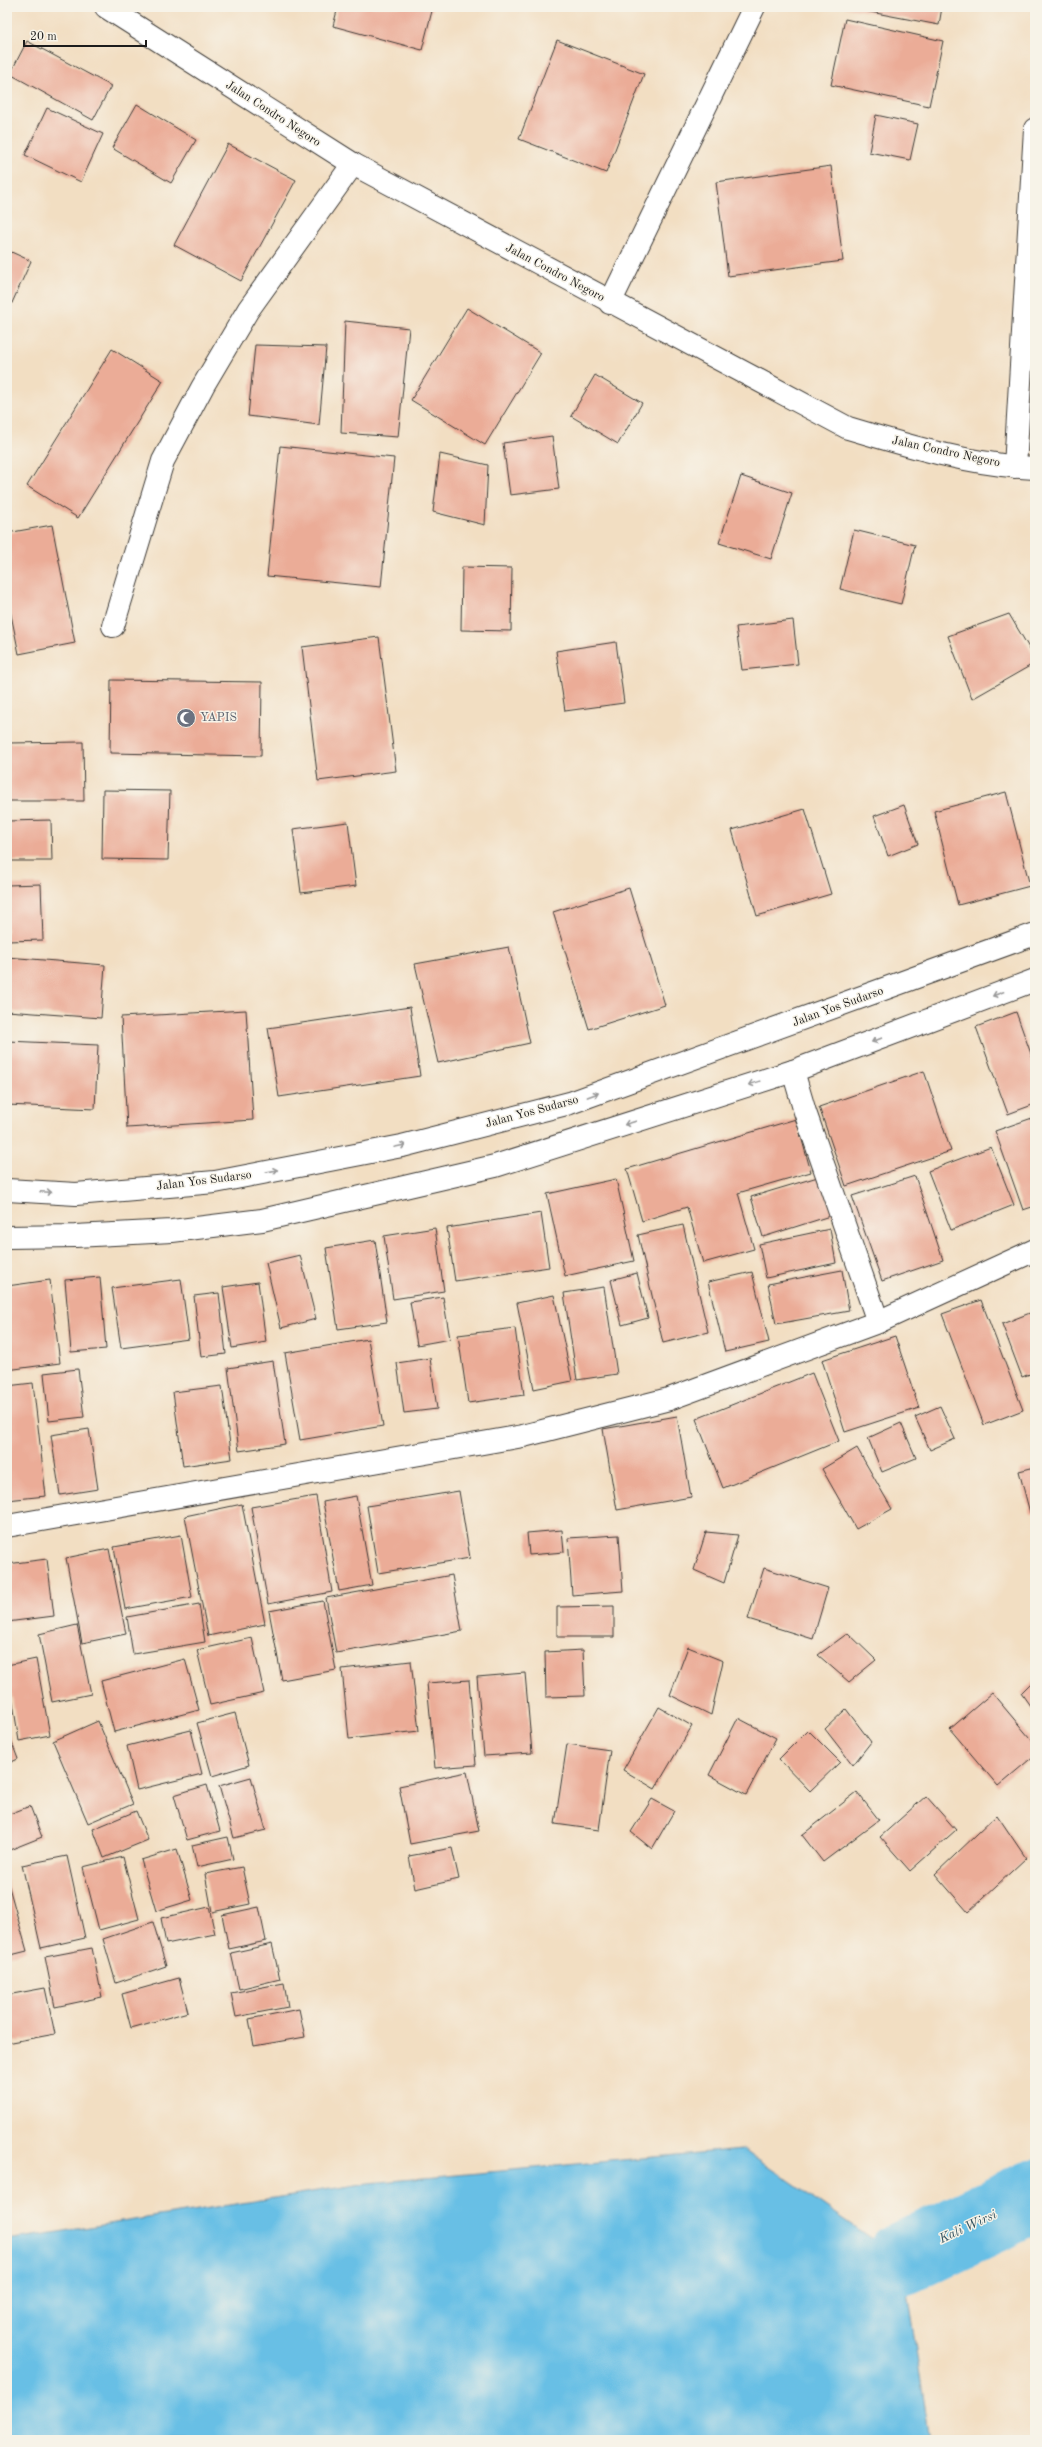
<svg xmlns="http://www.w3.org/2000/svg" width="1042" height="2447" viewBox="0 0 1042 2447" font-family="'Old Standard TT',serif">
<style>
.water{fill:#67bfe5;stroke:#426e80}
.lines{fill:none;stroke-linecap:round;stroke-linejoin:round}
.river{stroke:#67bfe5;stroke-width:73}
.building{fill:#ebac97}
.minor-casing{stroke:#3c3935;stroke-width:24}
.secondary-casing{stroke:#3c3935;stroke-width:24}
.trunk-casing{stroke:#3c3935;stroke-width:24}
.minor{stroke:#fff;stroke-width:22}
.secondary{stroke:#fff;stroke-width:22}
.trunk{stroke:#fff;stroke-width:22}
.oneway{stroke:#999}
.labels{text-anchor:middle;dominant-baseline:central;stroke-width:3;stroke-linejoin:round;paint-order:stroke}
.street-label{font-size:12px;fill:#1c1c1c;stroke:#f7f3e8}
.worship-label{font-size:12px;fill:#5b616d;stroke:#f7f3e8;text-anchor:start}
.water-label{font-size:13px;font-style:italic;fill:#365562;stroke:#f7f3e8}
</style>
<rect width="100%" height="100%" fill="#f7f3e8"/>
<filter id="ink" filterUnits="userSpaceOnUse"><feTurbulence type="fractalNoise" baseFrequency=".025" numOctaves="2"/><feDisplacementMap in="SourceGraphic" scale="8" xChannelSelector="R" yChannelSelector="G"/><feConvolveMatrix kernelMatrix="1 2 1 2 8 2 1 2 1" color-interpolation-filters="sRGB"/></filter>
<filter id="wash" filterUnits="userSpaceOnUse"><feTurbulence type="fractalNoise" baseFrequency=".012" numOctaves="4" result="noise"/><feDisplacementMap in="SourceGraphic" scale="16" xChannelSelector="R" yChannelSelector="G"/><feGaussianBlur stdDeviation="0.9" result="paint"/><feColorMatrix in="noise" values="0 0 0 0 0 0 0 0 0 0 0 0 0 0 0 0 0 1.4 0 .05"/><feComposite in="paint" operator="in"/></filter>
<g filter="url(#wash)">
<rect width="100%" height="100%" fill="#f2dec2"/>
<path class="water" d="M742,2149L902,2259L930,2440H7V2240L369,2183Z"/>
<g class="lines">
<path class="river" d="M902,2259L1035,2196"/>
</g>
<g id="blocks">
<g class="building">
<path d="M338,7H433L422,50L333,26Z"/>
<path d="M844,7H942L939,25Z"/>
<path d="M845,19L943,41L929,106L831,85Z"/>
<path d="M557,40L644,74L606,173L519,139Z"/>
<path d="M27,41L111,86L93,120L10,74Z"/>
<path d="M137,104L196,140L171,183L112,148Z"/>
<path d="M47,108L103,134L81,182L25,155Z"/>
<path d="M876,115L918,124L910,160L869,152Z"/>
<path d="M228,144L296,180L241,281L174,245Z"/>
<path d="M831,166L843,261L728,276L716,182Z"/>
<path d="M7,250L31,261L7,314Z"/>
<path d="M467,308L541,353L485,445L411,400Z"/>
<path d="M345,321L409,328L398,437L341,433Z"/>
<path d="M255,345L326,347L319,425L248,416Z"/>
<path d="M112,349L163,381L78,518L27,486Z"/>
<path d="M595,375L642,403L618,444L571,416Z"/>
<path d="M552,436L559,489L510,495L503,443Z"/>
<path d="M280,446L394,458L381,587L267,576Z"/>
<path d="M440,454L488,465L485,525L433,512Z"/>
<path d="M741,476L792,493L771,559L719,543Z"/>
<path d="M52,525L75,643L19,654L7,595V533Z"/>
<path d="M854,530L915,545L901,604L840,589Z"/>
<path d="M462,567L512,568L511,631L461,630Z"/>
<path d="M1009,614L1035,658V663L972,699L948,636Z"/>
<path d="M793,620L798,664L742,670L736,627Z"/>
<path d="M379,637L396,771L318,781L302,647Z"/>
<path d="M616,642L624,703L565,711L556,651Z"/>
<path d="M111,680L262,682L261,756L110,753Z"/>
<path d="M83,742L84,801H7V743Z"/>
<path d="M103,790L170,791L168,860L102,859Z"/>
<path d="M1006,792L1030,886L958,905L934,811Z"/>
<path d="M904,805L918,844L888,856L874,816Z"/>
<path d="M805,809L831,894L757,916L732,830Z"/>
<path d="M51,820L52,861H7V821Z"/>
<path d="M348,822L356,886L301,893L293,829Z"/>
<path d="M41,884L43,940L7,941V885Z"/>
<path d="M629,888L665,1005L589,1029L553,912Z"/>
<path d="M509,947L530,1043L438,1063L415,964Z"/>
<path d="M7,957L105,965L101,1018L7,1011Z"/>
<path d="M410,1007L420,1076L279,1097L268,1028Z"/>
<path d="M246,1010L253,1120L127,1128L121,1017Z"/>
<path d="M1016,1012L1035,1065V1104L1008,1114L976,1027Z"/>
<path d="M7,1041L98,1045L95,1109L7,1105Z"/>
<path d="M924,1071L951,1151L846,1186L819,1107Z"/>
<path d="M1035,1117V1206L1023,1210L995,1131Z"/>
<path d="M796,1119L811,1172L738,1193L754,1249L703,1263L687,1207L642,1221L627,1169Z"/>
<path d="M991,1147L1014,1205L951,1230L928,1171Z"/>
<path d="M821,1176L833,1215L763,1237L751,1197Z"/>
<path d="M915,1176L943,1260L882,1281L852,1196Z"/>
<path d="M616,1179L634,1261L565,1276L547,1194Z"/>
<path d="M541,1213L549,1267L455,1281L447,1228Z"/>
<path d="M683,1225L708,1332L663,1343L638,1235Z"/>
<path d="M435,1228L444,1291L393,1299L384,1236Z"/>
<path d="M830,1229L836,1263L766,1278L759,1244Z"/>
<path d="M375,1240L387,1322L338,1329L326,1248Z"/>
<path d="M300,1255L316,1319L281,1328L266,1263Z"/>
<path d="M842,1270L849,1311L776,1324L768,1284Z"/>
<path d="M752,1272L769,1342L725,1352L708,1282Z"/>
<path d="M637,1273L648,1318L622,1325L611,1280Z"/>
<path d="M100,1277L106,1349L71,1352L65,1280Z"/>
<path d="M181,1279L189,1339L121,1348L112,1288Z"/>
<path d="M50,1280L60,1363L7,1370V1286Z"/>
<path d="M258,1282L266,1342L232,1348L223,1287Z"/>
<path d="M604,1287L617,1374L577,1380L564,1293Z"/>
<path d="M219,1293L226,1354L201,1357L194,1296Z"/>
<path d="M554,1295L572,1381L534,1389L517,1303Z"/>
<path d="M443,1297L450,1339L417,1345L410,1302Z"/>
<path d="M981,1300L1023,1410L984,1425L942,1314Z"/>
<path d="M1035,1311V1372L1022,1377L1002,1324Z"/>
<path d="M515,1328L524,1395L468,1403L458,1335Z"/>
<path d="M895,1336L919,1408L845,1432L822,1360Z"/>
<path d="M368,1339L383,1426L300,1440L285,1353Z"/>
<path d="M430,1358L437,1409L404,1413L397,1363Z"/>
<path d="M273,1361L285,1444L239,1451L228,1368Z"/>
<path d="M78,1369L84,1417L49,1421L44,1373Z"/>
<path d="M812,1373L839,1441L723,1488L696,1419Z"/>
<path d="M33,1383L46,1496L7,1500V1386Z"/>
<path d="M222,1386L232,1459L183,1466L173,1392Z"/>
<path d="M940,1406L955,1439L930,1450L915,1417Z"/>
<path d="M677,1416L691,1497L617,1510L603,1429Z"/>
<path d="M901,1423L916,1458L882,1472L868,1438Z"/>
<path d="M89,1429L98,1489L60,1495L51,1435Z"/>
<path d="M857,1448L892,1509L856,1529L822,1469Z"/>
<path d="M1035,1467V1512L1030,1513L1019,1471Z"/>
<path d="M459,1491L470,1558L378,1573L367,1506Z"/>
<path d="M316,1496L332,1592L268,1604L251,1507Z"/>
<path d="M356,1496L372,1585L339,1591L323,1502Z"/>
<path d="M242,1504L265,1624L208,1636L185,1516Z"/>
<path d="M562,1530L564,1552L529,1555L527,1533Z"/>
<path d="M706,1532L738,1535L724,1583L694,1570Z"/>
<path d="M181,1535L192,1597L125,1609L114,1547Z"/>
<path d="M619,1535L623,1591L572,1595L568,1538Z"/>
<path d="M109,1549L126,1634L82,1643L66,1558Z"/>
<path d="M47,1559L54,1616L7,1622V1564Z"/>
<path d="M764,1568L828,1588L813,1639L748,1619Z"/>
<path d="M452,1575L462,1631L336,1653L326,1598Z"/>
<path d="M323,1601L336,1670L282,1680L269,1611Z"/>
<path d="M199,1604L205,1642L133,1654L127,1617Z"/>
<path d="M614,1606V1637H557V1607Z"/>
<path d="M77,1625L91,1694L52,1702L39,1634Z"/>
<path d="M848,1633L876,1660L849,1682L818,1655Z"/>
<path d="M252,1638L264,1693L210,1705L197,1650Z"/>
<path d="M688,1647L723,1661L711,1715L670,1695Z"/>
<path d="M583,1650L585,1696L546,1697L545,1652Z"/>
<path d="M36,1659L50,1735L19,1741L7,1665Z"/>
<path d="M185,1659L199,1710L114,1732L101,1681Z"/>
<path d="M411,1661L419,1731L349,1739L342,1669Z"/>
<path d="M525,1673L532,1753L484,1756L477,1677Z"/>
<path d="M1035,1679V1713L1021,1693Z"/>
<path d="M469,1680L476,1765L435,1768L427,1683Z"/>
<path d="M992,1693L1035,1744V1755L998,1786L950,1729Z"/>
<path d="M659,1707L692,1726L655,1789L623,1770Z"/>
<path d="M846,1709L871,1742L853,1765L825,1729Z"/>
<path d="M235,1713L249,1765L212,1776L197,1723Z"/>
<path d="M738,1718L776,1738L746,1795L709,1775Z"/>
<path d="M98,1721L133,1804L88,1823L53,1741Z"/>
<path d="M7,1730L18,1759L7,1764Z"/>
<path d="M191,1730L202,1774L137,1790L127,1746Z"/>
<path d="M808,1730L840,1762L810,1791L779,1759Z"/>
<path d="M567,1744L610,1750L599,1830L555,1824Z"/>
<path d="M467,1772L479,1831L410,1844L399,1786Z"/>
<path d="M251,1777L266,1830L234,1838L219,1786Z"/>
<path d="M207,1785L220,1831L187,1840L174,1795Z"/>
<path d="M857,1792L879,1820L823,1862L802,1835Z"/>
<path d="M926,1796L956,1830L910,1871L880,1837Z"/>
<path d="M652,1799L674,1811L652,1849L631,1832Z"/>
<path d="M30,1806L42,1837L7,1851V1815Z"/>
<path d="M136,1811L148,1840L104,1858L93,1829Z"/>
<path d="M997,1815L1026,1858L968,1912L935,1874Z"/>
<path d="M228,1837L233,1859L197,1867L192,1845Z"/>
<path d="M452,1848L459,1879L415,1889L409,1856Z"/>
<path d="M177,1849L192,1900L156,1911L141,1860Z"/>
<path d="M67,1856L85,1938L41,1948L22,1865Z"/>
<path d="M123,1857L139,1919L99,1930L83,1867Z"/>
<path d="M242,1867L250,1904L212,1912L205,1874Z"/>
<path d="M7,1880L27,1951L7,1956Z"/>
<path d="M209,1907L215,1934L166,1944L161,1918Z"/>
<path d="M259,1907L266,1941L229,1949L222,1915Z"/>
<path d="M153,1922L166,1966L116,1983L103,1939Z"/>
<path d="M272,1944L280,1979L239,1989L231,1953Z"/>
<path d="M92,1948L102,1997L55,2007L45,1957Z"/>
<path d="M179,1978L188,2012L131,2028L122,1994Z"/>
<path d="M284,1983L288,2007L236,2017L231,1993Z"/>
<path d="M45,1988L55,2034L7,2043V1995Z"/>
<path d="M299,2009L305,2037L254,2046L249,2019Z"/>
</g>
</g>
</g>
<g filter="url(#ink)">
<use href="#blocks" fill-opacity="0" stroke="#3c3935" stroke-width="1"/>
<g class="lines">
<g class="minor-casing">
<g id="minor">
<path d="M610,303L754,7"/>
<path d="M1015,467L1035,129"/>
<path d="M113,626L163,461L203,386L248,310L353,164"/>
<path d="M793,1071L805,1112L878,1322"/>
<path d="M7,1526L523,1436L669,1399L878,1322L1035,1250"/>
</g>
</g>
<g class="secondary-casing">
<path id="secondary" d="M106,7L353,164L848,428C908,446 971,465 1035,468"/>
</g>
<g class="trunk-casing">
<g id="trunk">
<path d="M7,1190L76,1194L215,1182L402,1146L570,1103L1035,934"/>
<path d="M7,1237L75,1236L172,1231L262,1220L495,1166L793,1071L1035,980"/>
</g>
</g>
<use href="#minor" class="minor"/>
<use href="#secondary" class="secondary"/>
<use href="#trunk" class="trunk"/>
</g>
<defs><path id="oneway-shaft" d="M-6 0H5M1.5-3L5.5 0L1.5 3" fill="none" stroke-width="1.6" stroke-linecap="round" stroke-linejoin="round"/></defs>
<g class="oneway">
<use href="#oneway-shaft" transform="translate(998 994) rotate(159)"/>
<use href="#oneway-shaft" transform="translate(877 1040) rotate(159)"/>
<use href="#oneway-shaft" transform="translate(754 1083) rotate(162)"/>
<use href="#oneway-shaft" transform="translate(593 1095) rotate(-20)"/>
<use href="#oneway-shaft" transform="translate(630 1123) rotate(162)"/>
<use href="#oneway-shaft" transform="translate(400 1146) rotate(-12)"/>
<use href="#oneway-shaft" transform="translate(272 1171) rotate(-11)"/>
<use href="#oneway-shaft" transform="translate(46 1192) rotate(3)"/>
</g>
</g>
<defs>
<g id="mosque-disc" transform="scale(1)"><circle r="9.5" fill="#6b7280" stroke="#f7f3e8"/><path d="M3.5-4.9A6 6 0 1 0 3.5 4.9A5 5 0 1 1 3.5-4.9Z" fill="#fff"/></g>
</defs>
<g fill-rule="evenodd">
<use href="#mosque-disc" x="186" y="718"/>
</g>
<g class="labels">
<g class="street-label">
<text transform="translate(273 114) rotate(33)">Jalan Condro Negoro</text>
<text transform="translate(555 273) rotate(28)">Jalan Condro Negoro</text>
<text transform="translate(946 452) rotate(12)">Jalan Condro Negoro</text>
<text transform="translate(838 1007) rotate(-20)">Jalan Yos Sudarso</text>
<text transform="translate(532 1112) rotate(-15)">Jalan Yos Sudarso</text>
<text transform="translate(204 1181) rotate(-7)">Jalan Yos Sudarso</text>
</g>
<g class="worship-label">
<text x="200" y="718">YAPIS</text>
</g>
<g class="water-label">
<text transform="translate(968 2227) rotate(-25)">Kali Wirsi</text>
</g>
</g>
<rect width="1042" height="2447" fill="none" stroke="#f7f3e8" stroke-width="24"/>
<path d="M24 40v6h122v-6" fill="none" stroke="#1c1c1c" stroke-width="2"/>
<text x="30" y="40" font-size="12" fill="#1c1c1c" stroke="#f7f3e8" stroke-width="3" paint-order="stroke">20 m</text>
</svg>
